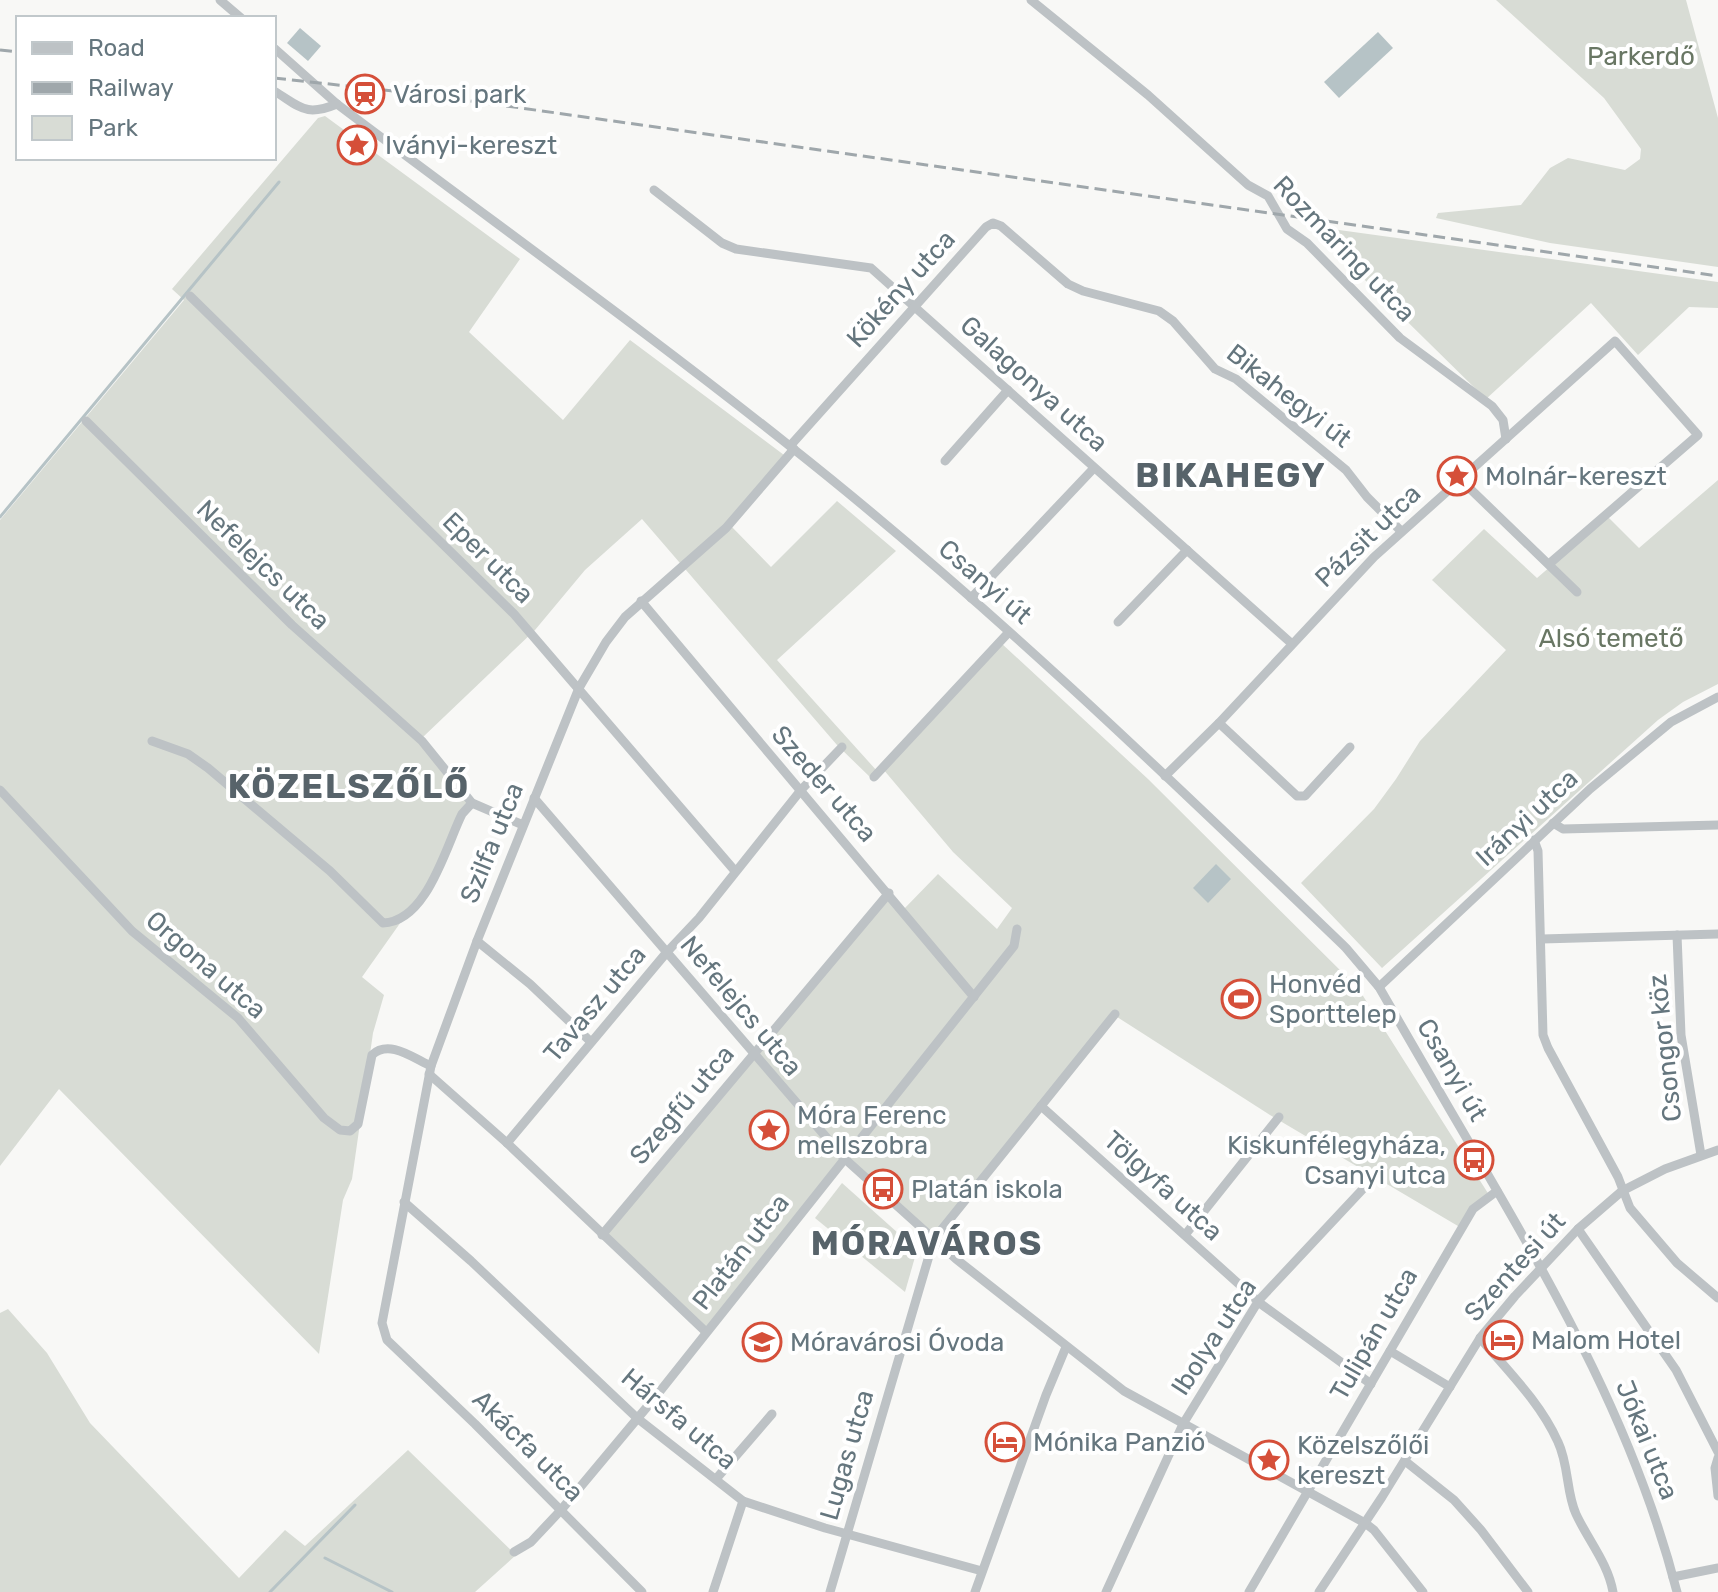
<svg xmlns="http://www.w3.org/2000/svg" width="1718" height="1592" viewBox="0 0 1718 1592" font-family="Rubik,sans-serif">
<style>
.green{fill:#d8dcd5}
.water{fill:#b6c3c6}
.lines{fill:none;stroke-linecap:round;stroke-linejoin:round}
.stream{stroke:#b6c3c6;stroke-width:3}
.minor{stroke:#bdc2c5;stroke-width:9}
.rail{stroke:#9fa7ab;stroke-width:3;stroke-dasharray:12 6;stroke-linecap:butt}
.labels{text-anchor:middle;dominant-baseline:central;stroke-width:8;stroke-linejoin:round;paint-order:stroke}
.park-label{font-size:26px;fill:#697764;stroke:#fff}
.poi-label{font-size:26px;fill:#65767e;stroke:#fff;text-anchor:start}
.street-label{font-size:26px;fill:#65767e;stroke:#fff}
.district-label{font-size:34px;font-weight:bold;letter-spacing:2px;fill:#57636a;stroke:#fff}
</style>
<rect width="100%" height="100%" fill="#f8f8f6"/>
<g class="green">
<path d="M1496,0H1686L1718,118V267L1550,243L1436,218L1438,213L1521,205L1550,168L1568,158L1625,170L1640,159L1641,149L1604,98Z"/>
<path d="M325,116L520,259L469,332L563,420L630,340L788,458L731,526L771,567L837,501L896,551L777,660L877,771L872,779L837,745L642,519L585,570L535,630L423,737L471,798L432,878L362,977L384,995L373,1033L352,1179L343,1200L319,1354L59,1089L0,1166V520L184,300L172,289L318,118Z"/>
<path d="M1310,226L1718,282V308L1689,307L1638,355L1591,303L1486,399Z"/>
<path d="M1718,480V684L1683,702L1658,720L1382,968L1301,883L1374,809L1396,779L1420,741L1506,650L1432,580L1484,529L1537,578L1608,517L1639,548Z"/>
<path d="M1000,642L1148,779L1358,988L1491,1198L1479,1204L1463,1229L1270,1115L1114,1015L934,1239L845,1159L706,1332L602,1235L889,894L903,910L938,874L997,929L1012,908L953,852L883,769Z"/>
<path d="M842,1183L917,1250L905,1292L815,1218Z"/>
<path d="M8,1309L47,1353L90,1423L239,1578L285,1530L305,1546L408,1450L516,1555L475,1592H0V1313Z"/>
</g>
<g class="water">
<path d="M300,28L321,46L308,61L287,43Z"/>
<path d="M1378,32L1393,48L1339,98L1324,82Z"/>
<path d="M1216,864L1231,879L1208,903L1193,888Z"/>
</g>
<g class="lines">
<g class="stream">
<path d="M0,517L279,182"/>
<path d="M325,1558L392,1592"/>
<path d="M270,1592L355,1505"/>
</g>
<g class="minor">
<path d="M220,0L241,18"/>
<path d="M1031,0L1148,95L1248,185L1268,196L1287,229L1307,243L1400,338L1492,406L1503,420L1506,439"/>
<path d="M274,48L337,104C489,219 643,329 791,447C987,602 1167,776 1346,948L1379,987C1412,1044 1444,1100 1477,1156C1559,1297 1636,1432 1677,1592"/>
<path d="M274,91C301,107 305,117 337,104"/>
<path d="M654,190L722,243L736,249L871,268L1291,643"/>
<path d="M190,296L514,614L735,871"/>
<path d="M86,421L292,625L422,741L472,803L523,825"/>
<path d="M790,446L986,227L993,223L1001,226L1068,284L1083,291L1159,311L1173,321L1215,369L1236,379L1346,470L1367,497L1401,531"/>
<path d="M945,461L1008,390"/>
<path d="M1461,480L1577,592"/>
<path d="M971,598L1094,468"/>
<path d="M641,601L974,997"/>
<path d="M1118,622L1187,550"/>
<path d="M1219,723L1297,796H1305L1350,747"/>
<path d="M152,741L188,754L208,768L330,871L383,923C427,922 446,846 462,814L472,803"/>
<path d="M1165,776L1219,723L1374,557L1615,341L1698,435L1549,564"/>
<path d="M874,777L1009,632"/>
<path d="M0,790L132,931L238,1018L324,1118L340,1130L350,1131L358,1124L372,1055C389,1039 413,1058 431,1066"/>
<path d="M534,798L845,1159L956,1259L1124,1391L1365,1523L1374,1530L1423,1592"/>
<path d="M1553,823L1563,829L1718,825"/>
<path d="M1534,840L1538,851L1543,1035L1548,1048L1618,1177L1630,1208L1677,1263L1718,1298"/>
<path d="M1677,935L1681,1035L1701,1155"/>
<path d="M1542,939L1718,934"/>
<path d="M477,941L530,984L591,1042"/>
<path d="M1379,987L1590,789L1671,722L1718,697"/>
<path d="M429,1074L507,1143L706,1332"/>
<path d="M1041,1106L1261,1304L1371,1384"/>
<path d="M507,1143L667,952L699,918L801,790L842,747"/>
<path d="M404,1202L471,1261L637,1418L743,1501L825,1528L982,1571"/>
<path d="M1578,1229L1676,1370L1718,1452"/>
<path d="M602,1235L889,893"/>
<path d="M1185,1235L1279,1117"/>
<path d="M1480,1338C1508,1371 1540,1402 1558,1442C1569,1465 1566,1492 1576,1514C1588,1540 1608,1563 1613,1592"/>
<path d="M1390,1351L1450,1387"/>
<path d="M1718,1458L1715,1468L1718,1496"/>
<path d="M1405,1461L1454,1500L1481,1530L1528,1592"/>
<path d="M716,1479L772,1414"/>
<path d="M514,1552L531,1542L561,1510L657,1395L1014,946L1017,929"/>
<path d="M1673,1577L1718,1568"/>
<path d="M642,1592L475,1424L387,1340L382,1323L431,1066L477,941L579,688L606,642L625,617L726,528L794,449"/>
<path d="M713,1592L743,1501"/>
<path d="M830,1592L934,1239L1115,1014"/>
<path d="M975,1592L1046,1395L1066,1347"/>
<path d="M1106,1592L1183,1424L1259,1300L1376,1175"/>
<path d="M1249,1592L1473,1209L1497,1191"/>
<path d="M1319,1592L1382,1497L1480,1338L1515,1296L1578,1229L1622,1191L1665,1169L1718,1150"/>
</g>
<g class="rail">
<path d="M0,50L18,52"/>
<path d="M274,78L421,94L1718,276"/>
</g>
</g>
<defs>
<g id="station-ring" transform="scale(2)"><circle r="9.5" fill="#fff" stroke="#d54f39" stroke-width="1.5"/><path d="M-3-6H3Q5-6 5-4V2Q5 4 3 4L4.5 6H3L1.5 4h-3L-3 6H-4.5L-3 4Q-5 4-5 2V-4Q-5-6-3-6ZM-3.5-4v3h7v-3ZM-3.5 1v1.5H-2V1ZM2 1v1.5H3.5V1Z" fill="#d54f39"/></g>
<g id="sight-ring" transform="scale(2)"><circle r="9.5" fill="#fff" stroke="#d54f39" stroke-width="1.5"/><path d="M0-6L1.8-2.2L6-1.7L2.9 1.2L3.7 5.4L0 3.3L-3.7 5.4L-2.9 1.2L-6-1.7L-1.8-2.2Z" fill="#d54f39"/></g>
<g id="stadium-ring" transform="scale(2)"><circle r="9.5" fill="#fff" stroke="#d54f39" stroke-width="1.5"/><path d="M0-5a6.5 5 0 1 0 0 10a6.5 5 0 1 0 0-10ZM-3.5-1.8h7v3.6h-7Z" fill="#d54f39"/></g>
<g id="bus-ring" transform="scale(2)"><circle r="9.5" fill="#fff" stroke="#d54f39" stroke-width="1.5"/><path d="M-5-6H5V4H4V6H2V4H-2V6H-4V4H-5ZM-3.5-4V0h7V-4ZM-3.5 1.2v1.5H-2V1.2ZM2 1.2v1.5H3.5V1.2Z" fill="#d54f39"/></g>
<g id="hotel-ring" transform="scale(2)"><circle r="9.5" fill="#fff" stroke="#d54f39" stroke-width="1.5"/><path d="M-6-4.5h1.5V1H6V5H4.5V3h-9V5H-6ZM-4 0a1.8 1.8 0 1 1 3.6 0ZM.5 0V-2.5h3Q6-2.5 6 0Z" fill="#d54f39"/></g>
<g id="school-ring" transform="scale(2)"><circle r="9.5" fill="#fff" stroke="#d54f39" stroke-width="1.5"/><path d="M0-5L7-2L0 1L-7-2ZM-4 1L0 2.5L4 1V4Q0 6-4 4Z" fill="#d54f39"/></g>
</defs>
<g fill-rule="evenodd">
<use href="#station-ring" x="365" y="94"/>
<use href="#sight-ring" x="357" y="145"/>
<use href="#sight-ring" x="1457" y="476"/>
<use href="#stadium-ring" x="1241" y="999"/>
<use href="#sight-ring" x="769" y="1130"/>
<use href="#bus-ring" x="1474" y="1160"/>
<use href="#bus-ring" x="883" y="1189"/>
<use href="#hotel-ring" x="1503" y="1340"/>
<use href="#school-ring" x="762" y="1342"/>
<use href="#hotel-ring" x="1005" y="1442"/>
<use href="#sight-ring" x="1269" y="1460"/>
</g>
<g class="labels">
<g class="park-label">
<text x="1641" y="56">Parkerdő</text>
<text x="1611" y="638">Alsó temető</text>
</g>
<g class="poi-label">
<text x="393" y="94">Városi park</text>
<text x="385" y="145">Iványi-kereszt</text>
<text x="1485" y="476">Molnár-kereszt</text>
<text x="1269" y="984">Honvéd<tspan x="1269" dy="30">Sporttelep</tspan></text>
<text x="797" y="1115">Móra Ferenc<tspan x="797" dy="30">mellszobra</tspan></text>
<text x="1446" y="1145" text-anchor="end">Kiskunfélegyháza,<tspan x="1446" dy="30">Csanyi utca</tspan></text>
<text x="911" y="1189">Platán iskola</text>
<text x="1531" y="1340">Malom Hotel</text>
<text x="790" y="1342">Móravárosi Óvoda</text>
<text x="1033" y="1442">Mónika Panzió</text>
<text x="1297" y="1445">Közelszőlői<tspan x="1297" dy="30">kereszt</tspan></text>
</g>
<g class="street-label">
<text transform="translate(1344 249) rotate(46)">Rozmaring utca</text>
<text transform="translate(901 289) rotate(-48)">Kökény utca</text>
<text transform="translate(1034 384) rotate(42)">Galagonya utca</text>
<text transform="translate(1289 396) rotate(38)">Bikahegyi út</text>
<text transform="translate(1368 536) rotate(-44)">Pázsit utca</text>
<text transform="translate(488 558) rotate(45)">Eper utca</text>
<text transform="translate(263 565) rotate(44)">Nefelejcs utca</text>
<text transform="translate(985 582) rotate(41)">Csanyi út</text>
<text transform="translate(824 784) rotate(49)">Szeder utca</text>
<text transform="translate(1527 818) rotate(-43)">Irányi utca</text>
<text transform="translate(492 843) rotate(-68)">Szilfa utca</text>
<text transform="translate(206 965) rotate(41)">Orgona utca</text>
<text transform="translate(595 1004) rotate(-50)">Tavasz utca</text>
<text transform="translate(741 1006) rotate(50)">Nefelejcs utca</text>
<text transform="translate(1665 1048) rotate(-96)">Csongor köz</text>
<text transform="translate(1452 1070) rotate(60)">Csanyi út</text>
<text transform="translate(682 1105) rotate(-50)">Szegfű utca</text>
<text transform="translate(1163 1186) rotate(42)">Tölgyfa utca</text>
<text transform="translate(741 1252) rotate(-52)">Platán utca</text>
<text transform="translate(1515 1267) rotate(-48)">Szentesi út</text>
<text transform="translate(1374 1334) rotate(-60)">Tulipán utca</text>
<text transform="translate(1214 1337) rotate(-57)">Ibolya utca</text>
<text transform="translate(679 1419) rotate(40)">Hársfa utca</text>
<text transform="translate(1647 1440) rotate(68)">Jókai utca</text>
<text transform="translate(528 1446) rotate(45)">Akácfa utca</text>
<text transform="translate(847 1455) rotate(-74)">Lugas utca</text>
</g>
<g class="district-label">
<text x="1231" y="475">BIKAHEGY</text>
<text x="349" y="786">KÖZELSZŐLŐ</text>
<text x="927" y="1243">MÓRAVÁROS</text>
</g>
</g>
<rect x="16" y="16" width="260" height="144" fill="#ffffff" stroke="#c1c8cb" stroke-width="2"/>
<rect x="32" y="42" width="40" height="12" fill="#bdc2c5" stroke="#c1c8cb" stroke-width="2"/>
<text x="88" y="56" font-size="24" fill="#65767e">Road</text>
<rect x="32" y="82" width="40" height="12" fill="#9fa7ab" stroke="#c1c8cb" stroke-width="2"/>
<text x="88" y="96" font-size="24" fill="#65767e">Railway</text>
<rect x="32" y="116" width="40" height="24" fill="#d8dcd5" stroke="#c1c8cb" stroke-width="2"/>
<text x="88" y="136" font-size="24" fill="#65767e">Park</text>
</svg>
